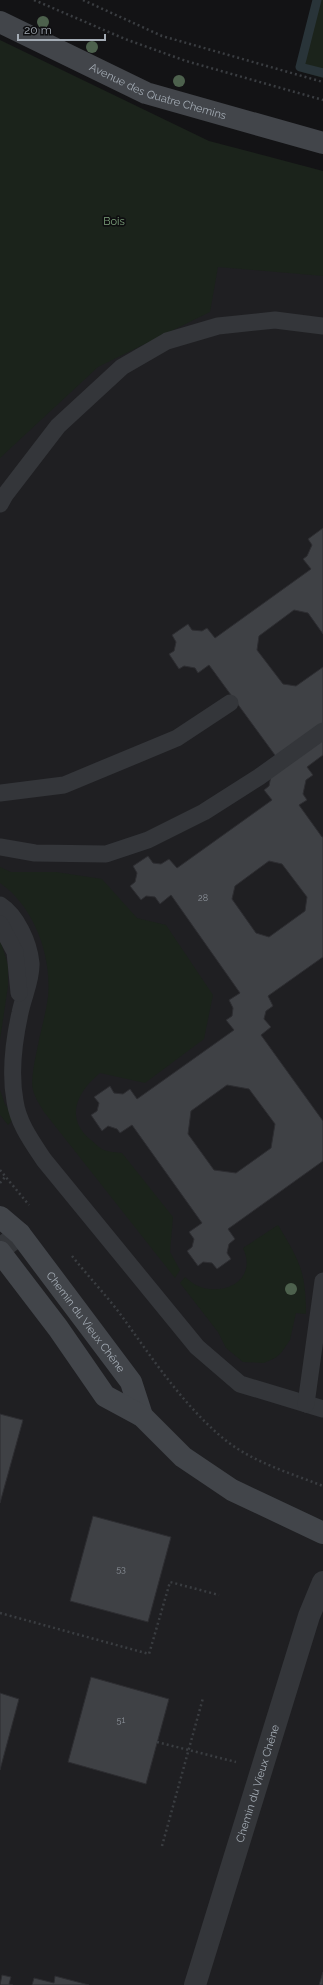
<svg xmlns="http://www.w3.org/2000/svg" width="323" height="1985" viewBox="0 0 323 1985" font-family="Raleway,sans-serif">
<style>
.built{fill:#1f1f22}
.green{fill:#1b231b}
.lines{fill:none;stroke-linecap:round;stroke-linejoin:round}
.stream{stroke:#293439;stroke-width:9}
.building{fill:#3f4145;stroke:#2d2d31;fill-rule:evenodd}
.path{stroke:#3a3d41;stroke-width:2.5;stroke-dasharray:2 3;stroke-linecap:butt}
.lane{stroke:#34363a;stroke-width:17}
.street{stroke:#34363a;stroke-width:22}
.secondary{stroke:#42454a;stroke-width:22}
.tree{fill:#4d614d}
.labels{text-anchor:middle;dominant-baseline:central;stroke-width:3.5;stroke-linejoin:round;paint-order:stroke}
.number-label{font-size:9px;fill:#8b9199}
.street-label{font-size:11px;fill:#a4acb5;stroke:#0e0e10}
.park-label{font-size:11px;fill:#7da17b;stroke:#0e0e10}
</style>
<rect width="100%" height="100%" fill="#131315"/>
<path class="built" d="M0,58L323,188V1985H0Z"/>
<g class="green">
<path d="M321,0H323V78L302,72Z"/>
<path d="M0,40L209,141L323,171V276L218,267L210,312L98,367L0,458Z"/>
<path d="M0,867L11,872H56L102,879L137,918L166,925L213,995L204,1039L145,1083L100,1073C77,1092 64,1118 91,1140C95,1143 99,1148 104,1150C109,1152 116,1152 122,1153L173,1217L170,1252L180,1270L175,1278L44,1112C40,1105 35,1098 33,1090C30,1080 36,1055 38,1045C41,1029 46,1013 48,997C52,956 34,906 0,883Z"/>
<path d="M0,939L8,965V986L0,1040Z"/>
<path d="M0,1090L5,1104L14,1118L8,1125L0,1115Z"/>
<path d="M278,1225C299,1260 306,1271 306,1314L296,1313L290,1340L281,1353L275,1358L264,1363L243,1362L226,1348L218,1332L180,1283L185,1277C192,1283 199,1288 209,1289C236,1292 255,1273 243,1248Z"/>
</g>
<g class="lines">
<path class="stream" d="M317,0L300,67L323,73"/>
</g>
<g class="building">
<path d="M323,528V634L308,613L294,610L259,636L257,650L283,684L296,686L323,667V755L307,767L313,775L306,780L303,794L307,800L299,805L322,837H323V957L268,996L273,1006L266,1011L264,1019L271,1027L261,1035L323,1121V1161L228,1229L235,1239L229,1244L227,1253L231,1259L217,1269L212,1263L203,1262L198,1266L187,1251L192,1247L194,1239L189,1232L202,1223L132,1125L120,1133L117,1129L108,1126L102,1131L91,1115L97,1111L99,1103L94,1097L110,1086L114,1093L123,1094L130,1089L137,1099L234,1030L226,1020L232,1016L233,1008L229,1000L240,993L171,895L160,904L155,897L146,896L141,900L130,886L135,882L137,873L133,866L148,856L153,863L161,864L169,859L177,868L272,800L264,790L269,786L271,776L280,762L209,665L198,673L195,668L184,666L179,669L169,654L174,651L176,642L172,635L188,624L192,630L202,631L207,628L215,638L311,569L303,559L307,556L312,545L308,539ZM269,861L282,864L307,897L305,911L269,937L256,933L232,899L235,886ZM227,1085L249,1089L275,1124L271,1148L236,1173L214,1170L188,1134L191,1111Z"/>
<path d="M0,1414L23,1420L0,1503Z"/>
<path d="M93,1516L171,1537L148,1622L70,1601Z"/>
<path d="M91,1677L169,1699L146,1784L68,1762Z"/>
<path d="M0,1693L19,1699L0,1770Z"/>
<path d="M323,1972V1985H319Z"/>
<path d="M2,1975L11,1977L9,1984L13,1985H0Z"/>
<path d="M55,1976L89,1985H32L34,1978L54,1983Z"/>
</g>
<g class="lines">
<g class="path">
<path d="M34,0L125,39L186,61L323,100"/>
<path d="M83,0L162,36L323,82"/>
<path d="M0,1170L29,1205"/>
<path d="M0,1183L5,1177"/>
<path d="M72,1256C88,1276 106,1295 121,1315C152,1358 183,1405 224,1439C252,1462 290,1473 323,1486"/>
<path d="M0,1613L149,1654L170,1582L219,1595"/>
<path d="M157,1742L236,1762"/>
<path d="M162,1846L203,1698"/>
</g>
<g class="lane">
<path d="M0,504L5,495L58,426L122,367L167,341L218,326L275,320L323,326"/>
<path d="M0,793L64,785L177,738L230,703"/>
<path d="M0,847L35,853L106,854L148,840L204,812L259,777L323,731"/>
<path d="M0,905C17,916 29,943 31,963C32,979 23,997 20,1013C14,1040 10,1074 15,1101C18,1123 32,1142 44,1160L197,1347L240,1384L323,1409"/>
<path d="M0,924L15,952L19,993"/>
<path d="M306,1404L323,1281"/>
</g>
<g class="street">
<path d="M0,1249L20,1234"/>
<path id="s1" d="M195,1985L309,1616L323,1582"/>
</g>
<g class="secondary">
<path id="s2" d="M0,22L146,93L323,143"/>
<path id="s3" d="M0,1217L20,1234L131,1382L142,1416"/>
<path d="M0,1252L58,1328L105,1396L142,1416L183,1457L232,1490L323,1533"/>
</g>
</g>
<g class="tree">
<circle cx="43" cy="22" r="6"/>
<circle cx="92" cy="47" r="6"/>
<circle cx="179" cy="81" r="6"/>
<circle cx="291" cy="1289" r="6"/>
</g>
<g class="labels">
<g class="number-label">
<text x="203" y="898">28</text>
<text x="121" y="1569">53</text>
<text x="121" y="1720">51</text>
</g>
<g class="street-label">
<text stroke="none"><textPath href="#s2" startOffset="173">Avenue des Quatre Chemins</textPath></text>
<text stroke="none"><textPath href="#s3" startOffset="136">Chemin du Vieux Chêne</textPath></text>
<text stroke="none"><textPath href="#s1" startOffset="211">Chemin du Vieux Chêne</textPath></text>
</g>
<g class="park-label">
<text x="114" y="221">Bois</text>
</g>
</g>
<path d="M18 34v6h87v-6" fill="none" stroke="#a4acb5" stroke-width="2"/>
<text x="24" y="34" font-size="12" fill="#a4acb5" stroke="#0e0e10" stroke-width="3" paint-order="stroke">20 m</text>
</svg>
